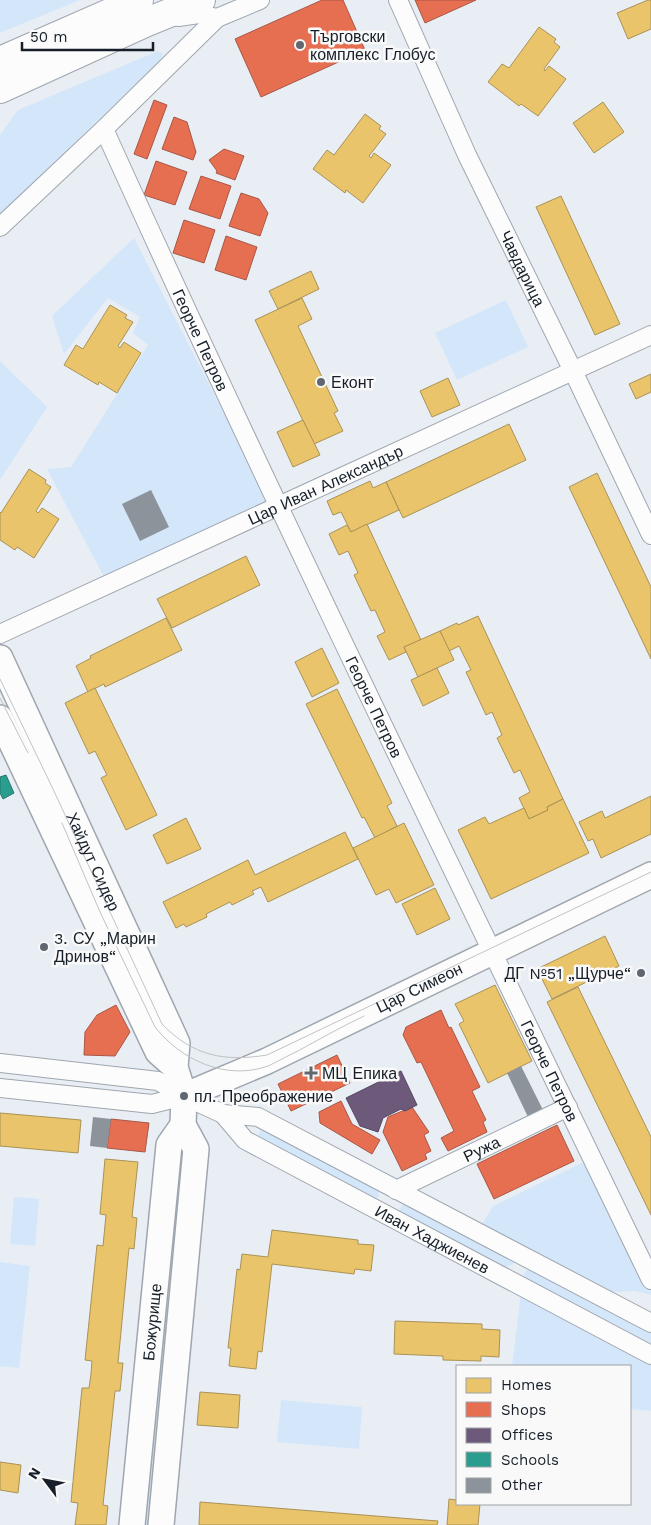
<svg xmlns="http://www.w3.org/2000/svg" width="651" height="1525" viewBox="0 0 651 1525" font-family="'Work Sans',sans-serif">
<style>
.green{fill:#d4e6fa}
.homes{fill:#e9c46a;stroke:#aa9256}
.shops{fill:#e76f51;stroke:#a85745}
.offices{fill:#6d597a;stroke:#534862}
.schools{fill:#2a9d8f;stroke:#247770}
.building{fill:#8c939a}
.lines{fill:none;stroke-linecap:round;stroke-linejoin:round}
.street-casing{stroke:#9fa6ae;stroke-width:20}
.secondary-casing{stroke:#9fa6ae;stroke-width:28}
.primary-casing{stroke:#9fa6ae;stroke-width:30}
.street{stroke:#fcfcfd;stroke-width:18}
.secondary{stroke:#fcfcfd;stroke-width:25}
.primary{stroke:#fcfcfd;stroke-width:28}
.tram{stroke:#c0c2c4;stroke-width:1}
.poi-dot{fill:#606770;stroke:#f9f9f9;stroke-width:2}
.labels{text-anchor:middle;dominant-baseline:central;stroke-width:5;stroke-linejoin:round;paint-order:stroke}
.poi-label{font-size:16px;fill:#161f29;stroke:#f9f9f9;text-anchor:start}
.street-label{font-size:16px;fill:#161f29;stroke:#f9f9f9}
</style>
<rect width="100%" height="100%" fill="#e8eef4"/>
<g class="green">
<path d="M0,0H80L0,33Z"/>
<path d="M158,51L163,54L161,59L0,215V135L18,110Z"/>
<path d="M134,238L270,503L105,579L47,469L71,467L148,345L133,333L140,317L108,298L64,354L52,316Z"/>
<path d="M506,300L528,347L457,380L435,333Z"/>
<path d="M0,361L47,407L0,480Z"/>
<path d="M261,1129L378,1189L379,1196L375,1200L255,1142Z"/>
<path d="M592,1158L651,1280V1295L635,1291L610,1292L482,1224L493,1206Z"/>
<path d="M178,1161L184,1162L152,1525H138Z"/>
<path d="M14,1197L39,1199L35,1246L10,1244Z"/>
<path d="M403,1204H407L514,1261L513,1264L506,1267L500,1266L398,1213Z"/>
<path d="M0,1262L30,1266L19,1368L0,1366Z"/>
<path d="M530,1268L651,1332V1349L523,1279L525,1272Z"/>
<path d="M521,1293L651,1359V1411L630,1409V1366H512Z"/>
<path d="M281,1400L362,1407L359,1449L277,1442Z"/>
</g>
<g class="homes">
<path d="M648,0H651V29L628,39L617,13Z"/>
<path d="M539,27L556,39L554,42L560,47L544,69L545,71L549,66L566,79L538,116L521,104L519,106L488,82L502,64L509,68Z"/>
<path d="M603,102L624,132L594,153L573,123Z"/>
<path d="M365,114L381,126L379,129L386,134L369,156L371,158L374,153L391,165L363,203L346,190L345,193L313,169L327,150L334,155Z"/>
<path d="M561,196L620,324L595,335L536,207Z"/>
<path d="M311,271L319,289L278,309L269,291Z"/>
<path d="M302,298L312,319L298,326L338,411L334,413L343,431L314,444L255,320Z"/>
<path d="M110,305L127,315L125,318L133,322L118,346L120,348L124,342L141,353L117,393L99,382L98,385L64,365L76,345L83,349Z"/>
<path d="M651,374V392L636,399L629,384Z"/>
<path d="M448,378L460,405L432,417L420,391Z"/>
<path d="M303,420L320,455L293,467L277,432Z"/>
<path d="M509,424L526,460L403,518L386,482Z"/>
<path d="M29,469L46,480L45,483L51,487L36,511L38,513L42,508L59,519L34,558L17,547L15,550L0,540V512L1,513Z"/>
<path d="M597,473L651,587V659L569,487Z"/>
<path d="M370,481L373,488L386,482L399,510L351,532L341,512L333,515L327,501Z"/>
<path d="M367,524L421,640L404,647L406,652L389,660L377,636L385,632L375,610L371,611L354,575L358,573L348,551L339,555L329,534L347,525L351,532Z"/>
<path d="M246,556L260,585L172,628L157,599Z"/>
<path d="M478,616L563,799L547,807L548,810L529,819L519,798L530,792L520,770L514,773L497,738L502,735L492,712L486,715L466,672L471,670L459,646L449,651L440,631L457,623L458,625Z"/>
<path d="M166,618L182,650L105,687L104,684L88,692L76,666L91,658L90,656Z"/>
<path d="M440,631L454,660L418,677L404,647Z"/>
<path d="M322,648L339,683L312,697L295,662Z"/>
<path d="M437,668L449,693L423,706L411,680Z"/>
<path d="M95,688L157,815L126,830L101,778L107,775L95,751L89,754L65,703Z"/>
<path d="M337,689L392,803L387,806L397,826L375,838L364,817L362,818L306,704Z"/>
<path d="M651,796V834L601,858L593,839L588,841L579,822L602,811L605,818Z"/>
<path d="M563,799L589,853L491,899L458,830L485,817L489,824L524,808L529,819L548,810L547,807Z"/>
<path d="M186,818L201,849L167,864L153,835Z"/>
<path d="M404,823L434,885L396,903L389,889L376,895L353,848Z"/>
<path d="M345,832L358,859L268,902L261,887L252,891L254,894L232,905L230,902L206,914L207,917L186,927L184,924L176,928L163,902L248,860L255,875Z"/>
<path d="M435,888L450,919L417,935L402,904Z"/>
<path d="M605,936L619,966L552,999L537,969Z"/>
<path d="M495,985L532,1061L488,1083L459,1024L464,1021L455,1004Z"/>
<path d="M578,987L651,1137V1215L547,1002Z"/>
<path d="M0,1113L81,1120L78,1153L0,1146Z"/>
<path d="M105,1159L138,1162L132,1217L137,1218L134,1249L129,1248L118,1363H123L120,1391H115L103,1505L108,1506L106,1525H75L78,1503L71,1502L82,1388H89L91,1374L92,1361L85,1360L97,1245L103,1246L106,1215L100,1214Z"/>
<path d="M272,1230L358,1240V1244L374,1245L371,1271L355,1269L354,1274L272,1264L262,1352L258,1351L256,1369L229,1366L231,1348H228L230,1331L237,1269L240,1270L242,1254L268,1257Z"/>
<path d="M395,1321L482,1324V1329L500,1330L499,1357L481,1356V1361L443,1360V1356L394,1354Z"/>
<path d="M200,1392L240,1395L238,1428L197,1425Z"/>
<path d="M0,1462L21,1465L18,1493L0,1490Z"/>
<path d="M449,1499L457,1500V1504H480L478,1525H447Z"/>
<path d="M200,1502L438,1521L437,1525H199Z"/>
</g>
<g class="shops">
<path d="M322,0H343L365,50L261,97L235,39Z"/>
<path d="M415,0H476L425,23Z"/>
<path d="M154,100L167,105L147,159L134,154Z"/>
<path d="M174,117L187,122L196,152L193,160L162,149Z"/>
<path d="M224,149L244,156L235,180L216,173L217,171L209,160Z"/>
<path d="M156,161L187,172L175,205L144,195Z"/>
<path d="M201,176L231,186L220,219L189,209Z"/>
<path d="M241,193L259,199L268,213L260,236L229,226Z"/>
<path d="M184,220L215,230L204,263L173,253Z"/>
<path d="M226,236L257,247L246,280L215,270Z"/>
<path d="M116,1005L130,1032L115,1056L84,1055L85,1032L97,1015Z"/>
<path d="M441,1010L449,1028L451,1027L480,1087L472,1091L486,1120L483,1122L487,1132L448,1151L441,1138L454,1131L421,1062L417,1063L403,1035L406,1027Z"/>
<path d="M337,1055L350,1083L291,1111L278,1084Z"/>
<path d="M341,1101L352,1124L380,1140L372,1154L320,1123L319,1112Z"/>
<path d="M412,1107L429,1132L424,1135L431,1151L425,1154L427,1159L402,1171L383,1132L388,1117Z"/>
<path d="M111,1119L149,1123L145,1152L107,1148Z"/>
<path d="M557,1125L574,1161L494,1199L477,1164Z"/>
</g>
<path class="offices" d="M401,1071L417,1105L405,1111L401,1109L383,1118L378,1132L360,1126L346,1098Z"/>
<path class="schools" d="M6,775L14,793L3,799L0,793V777Z"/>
<g class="building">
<path d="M151,490L169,527L140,541L122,504Z"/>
<path d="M521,1066L543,1110L528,1117L507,1073Z"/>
<path d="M93,1117L111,1119L107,1148L90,1146Z"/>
</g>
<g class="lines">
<g class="street-casing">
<g id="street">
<path id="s1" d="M398,0L467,155L573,371L651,535"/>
<path d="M178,17L199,14L217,18L260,0"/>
<path id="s2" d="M104,129C279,516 466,897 651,1280"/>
<path d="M0,227L104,129L217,18"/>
<path id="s3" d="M0,634L651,335"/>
<path d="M0,1063L158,1081L184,1096L223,1114L258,1117L651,1323"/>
<path d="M0,1088L152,1104L184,1096"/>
<path id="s4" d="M223,1114L245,1140L651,1355"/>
<path id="s5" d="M396,1190L568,1107"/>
</g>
</g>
<g class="secondary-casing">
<g id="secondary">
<path id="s6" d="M0,658L177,1043L175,1067L184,1096L183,1125L196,1149L161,1525"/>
<path d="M0,718L158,1052L175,1067"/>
<path id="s7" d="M184,1096L267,1061L651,875"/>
<path id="s8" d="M132,1525L169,1145L183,1125"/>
</g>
</g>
<g class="primary-casing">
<g id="primary">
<path d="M0,61L139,0"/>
<path d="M0,89L147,22L201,0"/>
</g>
</g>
<use href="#street" class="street"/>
<use href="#secondary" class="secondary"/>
<use href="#primary" class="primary"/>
<g class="tram">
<path d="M0,679L53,789L162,1024C193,1056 224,1062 267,1055L651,872"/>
<path d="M0,698L28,753"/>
<path d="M62,823L100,912L155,1027C181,1060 226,1081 268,1066C277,1062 287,1056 296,1052C318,1040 341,1027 364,1016"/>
</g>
</g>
<g class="poi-dot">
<circle cx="300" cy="45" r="5"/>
<circle cx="321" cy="382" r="5"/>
<circle cx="44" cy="947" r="5"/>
<circle cx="641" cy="973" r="5"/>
<path d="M308.5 1065.5h5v5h5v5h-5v5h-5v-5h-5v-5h5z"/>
<circle cx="184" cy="1096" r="5"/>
</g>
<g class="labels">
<g class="poi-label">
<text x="310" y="36">Търговски<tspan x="310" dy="18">комплекс Глобус</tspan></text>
<text x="331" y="382">Еконт</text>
<text x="54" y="938">3. СУ „Марин<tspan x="54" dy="18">Дринов“</tspan></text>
<text x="631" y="973" text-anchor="end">ДГ №51 „Щурче“</text>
<text x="322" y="1073">МЦ Епика</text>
<text x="194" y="1096">пл. Преображение</text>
</g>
<g class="street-label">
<text stroke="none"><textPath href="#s1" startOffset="296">Чавдарица</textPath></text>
<text stroke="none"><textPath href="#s2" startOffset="232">Георче Петров</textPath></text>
<text stroke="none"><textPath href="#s3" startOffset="358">Цар Иван Александър</textPath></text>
<text stroke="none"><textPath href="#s2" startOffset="638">Георче Петров</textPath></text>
<text stroke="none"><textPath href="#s6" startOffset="224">Хайдут Сидер</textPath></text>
<text stroke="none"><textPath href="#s7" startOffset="259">Цар Симеон</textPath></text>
<text stroke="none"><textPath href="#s2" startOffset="1042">Георче Петров</textPath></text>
<text stroke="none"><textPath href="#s5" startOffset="95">Ружа</textPath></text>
<text stroke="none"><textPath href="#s4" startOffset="246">Иван Хаджиенев</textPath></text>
<text stroke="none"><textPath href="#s8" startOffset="204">Божурище</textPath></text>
</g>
</g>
<rect x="456" y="1365" width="175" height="140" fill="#f9f9f9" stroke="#9ea2a6"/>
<rect x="466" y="1378" width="25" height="15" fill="#e9c46a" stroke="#9ea2a6"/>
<text x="501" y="1390" font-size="15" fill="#161f29">Homes</text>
<rect x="466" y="1402" width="25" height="15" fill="#e76f51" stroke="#9ea2a6"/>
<text x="501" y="1415" font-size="15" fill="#161f29">Shops</text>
<rect x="466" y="1428" width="25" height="15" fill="#6d597a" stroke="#9ea2a6"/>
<text x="501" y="1440" font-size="15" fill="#161f29">Offices</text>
<rect x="466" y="1452" width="25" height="15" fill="#2a9d8f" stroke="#9ea2a6"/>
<text x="501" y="1465" font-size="15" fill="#161f29">Schools</text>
<rect x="466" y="1478" width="25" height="15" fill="#8c939a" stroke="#9ea2a6"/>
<text x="501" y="1490" font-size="15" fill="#161f29">Other</text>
<g transform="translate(45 1480) rotate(302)" stroke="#f9f9f9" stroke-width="4" paint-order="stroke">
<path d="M0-4L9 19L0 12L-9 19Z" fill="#161f29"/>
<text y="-8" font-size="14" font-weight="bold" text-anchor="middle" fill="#161f29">N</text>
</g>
<path d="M22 42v8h131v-8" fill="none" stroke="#161f29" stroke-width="2.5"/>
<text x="30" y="42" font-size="15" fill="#161f29" stroke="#f9f9f9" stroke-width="4" paint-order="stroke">50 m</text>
</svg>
